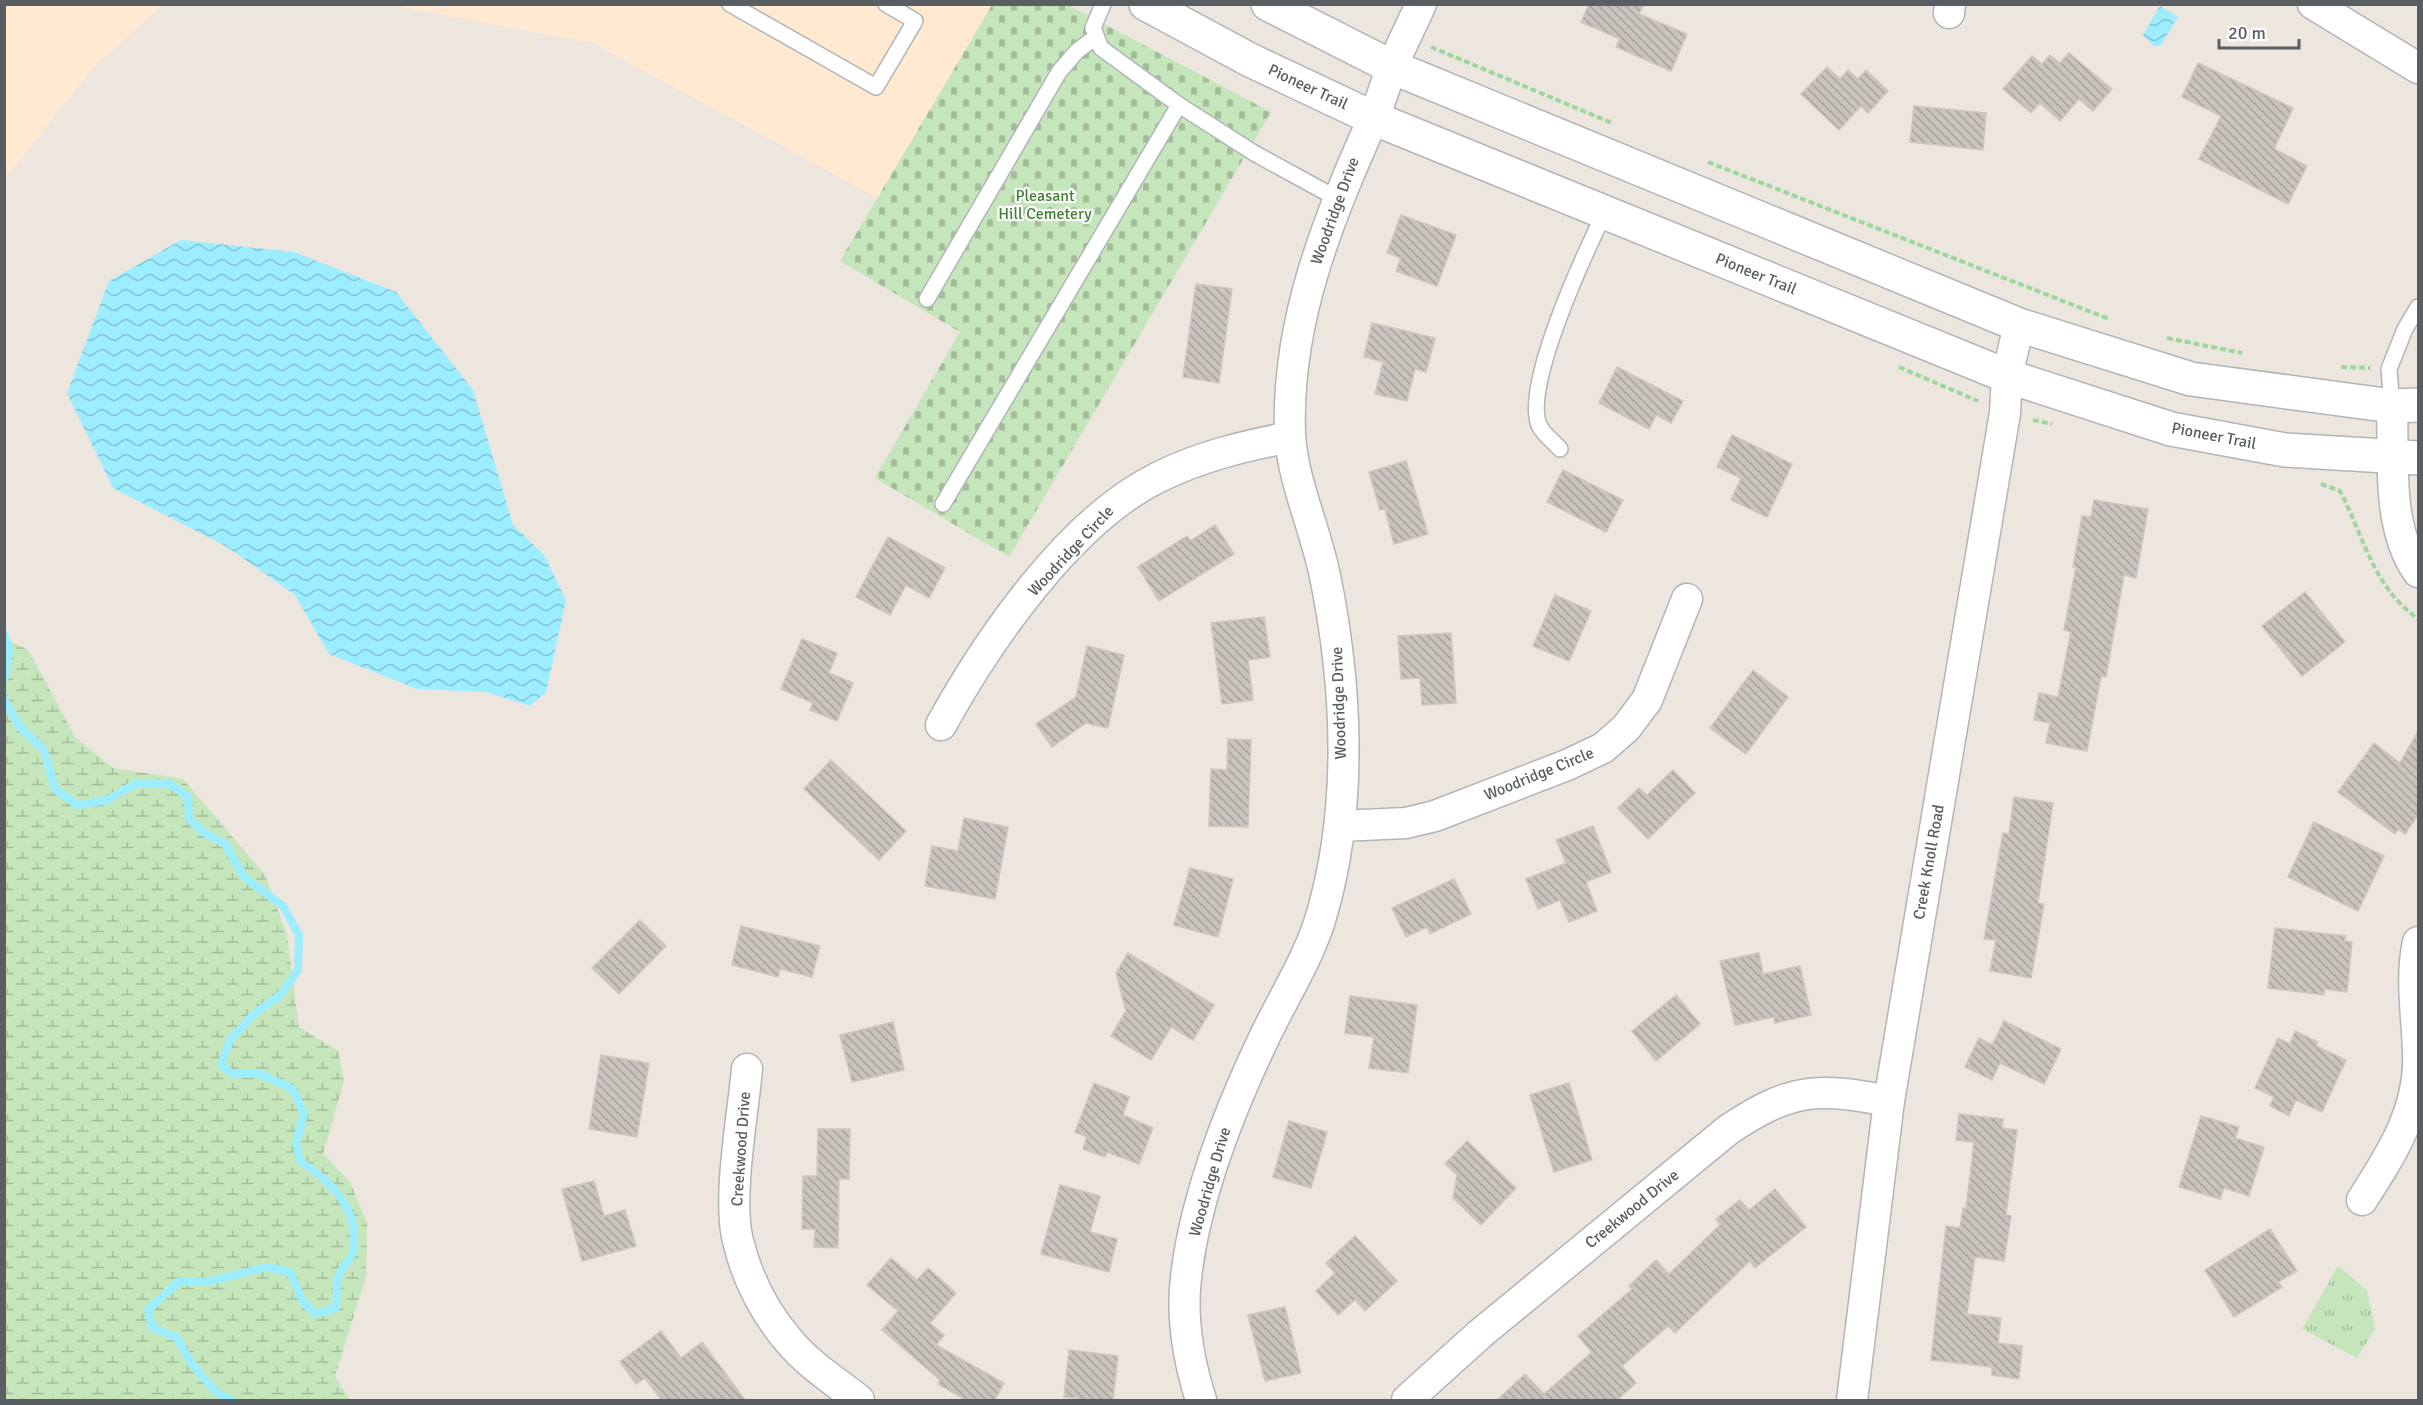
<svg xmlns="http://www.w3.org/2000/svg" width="2423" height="1405" viewBox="0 0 2423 1405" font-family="Signika,sans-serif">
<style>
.commercial{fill:#ffe9d1}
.grass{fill:url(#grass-tufts)}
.wetland{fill:url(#wetland-marsh)}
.cemetery{fill:url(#cemetery-stones)}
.water{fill:url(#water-waves)}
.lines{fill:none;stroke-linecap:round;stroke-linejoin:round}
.stream{stroke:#9cedff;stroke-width:8}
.building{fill:url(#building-back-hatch);stroke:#d1c6bd;stroke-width:1.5}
.lane-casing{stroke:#b0b5b8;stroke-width:18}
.street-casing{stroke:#b0b5b8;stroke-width:33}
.secondary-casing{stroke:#afb5b8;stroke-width:36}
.path{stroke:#9dd79d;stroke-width:4;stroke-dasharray:6 3;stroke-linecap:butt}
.lane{stroke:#fff;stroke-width:15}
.street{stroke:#fff;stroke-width:30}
.secondary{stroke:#fff;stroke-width:33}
.labels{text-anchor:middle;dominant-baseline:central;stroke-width:4.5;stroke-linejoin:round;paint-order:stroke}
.street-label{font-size:16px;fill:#585e61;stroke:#fff}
.park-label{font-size:16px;fill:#408030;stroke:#fff}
</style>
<defs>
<pattern id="grass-tufts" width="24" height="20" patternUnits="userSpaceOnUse" patternTransform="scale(1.5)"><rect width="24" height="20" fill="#c5e5ba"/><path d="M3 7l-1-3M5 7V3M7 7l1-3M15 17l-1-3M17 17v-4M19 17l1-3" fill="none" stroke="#a3bd9b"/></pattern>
<pattern id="wetland-marsh" width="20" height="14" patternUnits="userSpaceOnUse" patternTransform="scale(1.5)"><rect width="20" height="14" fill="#c5e5ba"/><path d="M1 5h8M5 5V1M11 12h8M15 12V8" fill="none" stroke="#a3bd9b"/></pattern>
<pattern id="cemetery-stones" width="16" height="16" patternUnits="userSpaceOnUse" patternTransform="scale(1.5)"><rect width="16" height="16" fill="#c5e5ba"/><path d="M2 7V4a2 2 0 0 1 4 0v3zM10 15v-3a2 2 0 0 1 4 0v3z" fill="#a3bd9b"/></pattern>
<pattern id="water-waves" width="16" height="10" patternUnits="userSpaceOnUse" patternTransform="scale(1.5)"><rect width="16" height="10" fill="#9cedff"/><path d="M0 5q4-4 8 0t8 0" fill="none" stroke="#82c3d2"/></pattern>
<pattern id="building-back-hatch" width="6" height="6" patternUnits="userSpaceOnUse" patternTransform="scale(1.5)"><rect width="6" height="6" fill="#c9c3be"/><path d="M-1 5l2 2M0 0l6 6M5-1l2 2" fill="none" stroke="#a6a29e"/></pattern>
</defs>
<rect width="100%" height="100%" fill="#ece6df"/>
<g class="commercial">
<path d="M5,4L163,5L94,67L5,179Z"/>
<path d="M391,5H992L878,198L593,43Z"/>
</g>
<path class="grass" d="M2338,1266L2367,1290L2375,1329L2357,1358L2302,1329Z"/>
<path class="wetland" d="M4,638L28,650L76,738L113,768L183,779L265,875L287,935L299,1027L338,1051L344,1081L323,1154L350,1182L367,1223L366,1276L335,1376L350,1400H5Z"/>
<path class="cemetery" d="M992,5H1068L1271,112L1009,557L875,478L960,332L840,261Z"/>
<g class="water">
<path d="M2160,6L2178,17L2161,45L2154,46L2143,35Z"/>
<path d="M181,240L294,252L396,292L473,390L513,525L544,555L566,600L546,692L530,706L486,692L417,689L329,654L295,595L227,547L113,488L67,393L109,281Z"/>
</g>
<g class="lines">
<g class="stream">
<path d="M4,634L9,650L4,680"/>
<path d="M4,698L18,725L44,750L55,789L77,805L107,800L135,784H170L188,797L189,819L203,832L225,844L244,877L283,906L299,935L298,970L281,994L253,1015L230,1040L221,1065L232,1074H260L293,1089L304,1114L296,1143L300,1161C331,1181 361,1211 353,1251C351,1260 342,1266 339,1275C336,1284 337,1298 336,1308L316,1314L303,1302L290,1272L267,1267L211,1281L178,1282L148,1310L152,1327L177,1338L191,1363L216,1392L231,1400"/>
</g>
</g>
<g class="building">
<path d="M1589,4H1644L1639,14L1687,34L1671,71L1616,47L1620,39L1581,22Z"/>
<path d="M2069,53L2112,89L2093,111L2079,99L2060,121L2040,103L2031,113L2003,89L2032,56L2042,64L2050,55L2060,63Z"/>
<path d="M2198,63L2293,108L2274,149L2307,166L2288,204L2199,159L2221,116L2182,97Z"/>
<path d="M1827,67L1840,79L1848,70L1858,79L1866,70L1888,91L1868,113L1861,106L1839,130L1801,94Z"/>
<path d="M1914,106L1986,113L1983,150L1910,142Z"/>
<path d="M1401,215L1456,235L1437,286L1396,271L1401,258L1387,253Z"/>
<path d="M1196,284L1232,289L1219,383L1183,377Z"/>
<path d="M1372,323L1435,338L1426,372L1415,369L1407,401L1375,394L1383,362L1364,357Z"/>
<path d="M1617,367L1683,401L1671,423L1656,415L1649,429L1599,403Z"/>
<path d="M1732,435L1792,464L1767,517L1731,500L1741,478L1717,467Z"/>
<path d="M1406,461L1428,534L1394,544L1385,509L1380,510L1369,472Z"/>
<path d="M1563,470L1623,500L1606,532L1547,502Z"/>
<path d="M2094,500L2148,509L2136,578L2124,575L2106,677L2101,676L2087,751L2046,743L2050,723L2034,720L2039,693L2058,697L2071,632L2064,630L2076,567H2073L2082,516L2091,517Z"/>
<path d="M1215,525L1234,554L1159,601L1138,567L1187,536L1190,541Z"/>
<path d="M888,537L945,568L929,598L906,585L890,615L856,597Z"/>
<path d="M2305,592L2345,642L2302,676L2262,626Z"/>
<path d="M1555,595L1591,611L1569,661L1533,646Z"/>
<path d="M1264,617L1270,657L1248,660L1253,700L1222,704L1211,623Z"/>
<path d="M1451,633L1456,703L1422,705L1420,678L1401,679L1398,636Z"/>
<path d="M802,639L837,653L829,673L853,683L837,721L810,710L813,703L781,689Z"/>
<path d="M1087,646L1124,655L1108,728L1086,723L1052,747L1036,724L1076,697Z"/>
<path d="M1753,670L1788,697L1746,754L1710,728Z"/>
<path d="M2418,731V815L2405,834L2398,829L2395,834L2338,792L2374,743L2400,763Z"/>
<path d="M1228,739L1251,740L1248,827L1209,826L1211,769L1227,770Z"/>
<path d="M831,760L906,831L879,860L804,789Z"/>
<path d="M1673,770L1695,793L1648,839L1618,808L1639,788L1647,795Z"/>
<path d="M2014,797L2053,803L2038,903L2044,904L2031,978L1990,971L1996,940L1984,939L2003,833L2009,834Z"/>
<path d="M964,818L1008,827L995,899L925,886L932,846L958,851Z"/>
<path d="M2314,822L2384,856L2358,911L2288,877Z"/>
<path d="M1593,826L1611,872L1586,882L1597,911L1569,922L1560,900L1538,909L1526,879L1566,863L1556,840Z"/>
<path d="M1190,868L1233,879L1218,937L1174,925Z"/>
<path d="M1454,879L1471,914L1430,934L1427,927L1406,937L1392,908Z"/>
<path d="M640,920L666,946L619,994L592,968Z"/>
<path d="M741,926L820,946L812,977L780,969L778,977L732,965Z"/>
<path d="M2275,928L2346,936L2344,941L2352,942L2347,992L2324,989V995L2268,988Z"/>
<path d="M1128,953L1214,1005L1193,1040L1171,1027L1151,1060L1111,1036L1126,1011L1116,973Z"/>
<path d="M1759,953L1763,974L1800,966L1811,1015L1775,1023L1774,1017L1735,1025L1720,961Z"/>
<path d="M1676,995L1700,1024L1656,1061L1632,1031Z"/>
<path d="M1350,996L1417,1005L1408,1073L1369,1068L1374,1037L1345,1033Z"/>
<path d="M2004,1021L2061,1049L2044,1084L2000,1063L1992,1080L1965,1067L1979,1038L1992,1045Z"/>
<path d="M893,1022L904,1070L852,1082L840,1035Z"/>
<path d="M2295,1031L2318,1042L2316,1046L2346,1060L2322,1112L2296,1100L2289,1116L2270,1106L2274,1097L2255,1088L2278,1038L2290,1044Z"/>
<path d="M601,1055L649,1063L637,1137L589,1129Z"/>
<path d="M1094,1083L1129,1097L1123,1115L1153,1128L1139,1164L1107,1152L1105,1157L1083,1149L1087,1137L1075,1132Z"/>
<path d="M1569,1083L1592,1160L1554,1172L1530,1095Z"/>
<path d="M1959,1114L2003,1119L2002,1128L2017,1130L2006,1215L2011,1216L2004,1261L1975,1257L1967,1314L2001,1318L1998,1343L2022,1346L2019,1379L1992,1375V1367L1931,1360L1946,1226L1960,1228L1963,1208L1966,1209L1974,1142L1956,1140Z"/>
<path d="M2201,1116L2239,1127L2235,1138L2264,1147L2249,1196L2224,1188L2220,1199L2179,1187Z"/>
<path d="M1289,1121L1327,1132L1311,1188L1273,1177Z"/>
<path d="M818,1129H850L849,1179H839L838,1248L814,1247L815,1229H802L803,1176H817Z"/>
<path d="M1467,1141L1516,1188L1481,1225L1453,1198L1457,1175L1445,1164Z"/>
<path d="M594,1181L604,1216L625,1210L636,1246L582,1261L562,1189Z"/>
<path d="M1060,1185L1100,1196L1090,1232L1117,1239L1109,1272L1041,1254Z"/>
<path d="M1775,1189L1806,1227L1755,1268L1750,1261L1675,1333L1668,1326L1622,1366L1636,1383L1616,1401H1496L1525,1374L1544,1394L1592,1352L1578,1336L1632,1289L1629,1286L1656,1260L1669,1274L1720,1225L1716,1219L1740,1200L1749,1210Z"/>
<path d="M2270,1229L2297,1271L2278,1282L2282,1287L2234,1317L2205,1270Z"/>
<path d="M1355,1236L1397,1281L1365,1311L1355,1300L1338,1315L1316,1291L1335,1273L1326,1263Z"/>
<path d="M891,1258L917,1280L928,1268L956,1293L930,1323L944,1335L936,1345L1004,1383L994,1401H967L938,1384L940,1380L882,1330L898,1311L867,1285Z"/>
<path d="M1285,1307L1301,1373L1265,1381L1248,1315Z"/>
<path d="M661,1331L681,1358L702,1342L746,1401H662L645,1378L636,1384L620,1362Z"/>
<path d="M1069,1350L1118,1356L1113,1401H1076V1398L1064,1397Z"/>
</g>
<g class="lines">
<g class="lane-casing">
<g id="lane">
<path d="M730,4L876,87L915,21L886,4"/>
<path d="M1103,4L1093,28L1101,48L1179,105L1254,153L1338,199"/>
<path d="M927,299L1059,72L1077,51L1096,37"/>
<path d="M2392,406L2389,369L2405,329L2418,307"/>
<path d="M1560,449C1554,442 1542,433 1539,425C1523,385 1585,253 1605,212"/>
<path d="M943,504L1179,105"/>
</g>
</g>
<g class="street-casing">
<g id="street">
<path d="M2313,4L2418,68"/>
<path d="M1949,13L1950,4"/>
<path d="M2392,406C2394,460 2386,526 2418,572"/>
<path d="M941,725C988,640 1070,520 1159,477C1201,456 1245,446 1290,437"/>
<path d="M1340,826L1406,823L1435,816L1567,765L1603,748L1626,728L1647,700L1687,599"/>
<path d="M747,1069C743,1114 727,1199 738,1241C747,1278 765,1313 789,1341C808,1364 836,1382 859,1400"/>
<path d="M2362,1200C2391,1155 2421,1109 2418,1052C2417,1015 2410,979 2418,942"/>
<path d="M1201,1400C1189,1362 1181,1319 1186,1278C1195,1196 1230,1109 1265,1036C1285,994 1311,955 1323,910C1353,803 1347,684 1325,576C1316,531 1292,479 1290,434C1286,321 1328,220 1373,119C1380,104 1384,87 1391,71C1399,48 1411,27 1421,4"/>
<path d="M1407,1400L1480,1334L1728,1130C1791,1088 1816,1087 1889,1101"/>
<path d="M1852,1400L1889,1101L2005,413L2007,376L2019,325"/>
</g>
</g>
<g class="secondary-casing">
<g id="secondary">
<path d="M1146,4L1250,60L1373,118L2007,376L2171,429L2285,450L2418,458"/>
<path d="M1268,4L1392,67L2019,325L2191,379L2392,406L2418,405"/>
</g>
</g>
<g class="path">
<path d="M1431,47L1612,123"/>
<path d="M1708,162L2109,319"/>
<path d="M2167,338L2242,353"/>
<path d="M1899,367L1978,401"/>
<path d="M2341,367L2370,368"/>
<path d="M2033,420L2052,424"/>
<path d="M2321,484L2340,491C2365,539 2372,585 2418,619"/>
</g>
<use href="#lane" class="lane"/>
<use href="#street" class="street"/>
<use href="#secondary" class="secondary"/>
</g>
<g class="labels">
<g class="street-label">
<text transform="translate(1308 87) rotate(25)">Pioneer Trail</text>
<text transform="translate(1335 211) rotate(-70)">Woodridge Drive</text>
<text transform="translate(1756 274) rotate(22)">Pioneer Trail</text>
<text transform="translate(2214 436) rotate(11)">Pioneer Trail</text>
<text transform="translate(1071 551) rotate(-47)">Woodridge Circle</text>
<text transform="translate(1339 703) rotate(-92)">Woodridge Drive</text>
<text transform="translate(1539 774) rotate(-22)">Woodridge Circle</text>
<text transform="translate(1929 862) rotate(-80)">Creek Knoll Road</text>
<text transform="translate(741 1149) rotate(-86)">Creekwood Drive</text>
<text transform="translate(1210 1182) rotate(-74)">Woodridge Drive</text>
<text transform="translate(1632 1209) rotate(-39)">Creekwood Drive</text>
</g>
<g class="park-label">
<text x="1045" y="196">Pleasant<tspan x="1045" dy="18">Hill Cemetery</tspan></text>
</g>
</g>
<rect width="2423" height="1405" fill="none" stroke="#585e61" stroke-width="12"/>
<path d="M2219 39v9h80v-9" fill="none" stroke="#585e61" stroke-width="3"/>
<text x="2228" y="39" font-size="18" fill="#585e61" stroke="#ffffff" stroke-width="4.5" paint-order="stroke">20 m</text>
</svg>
